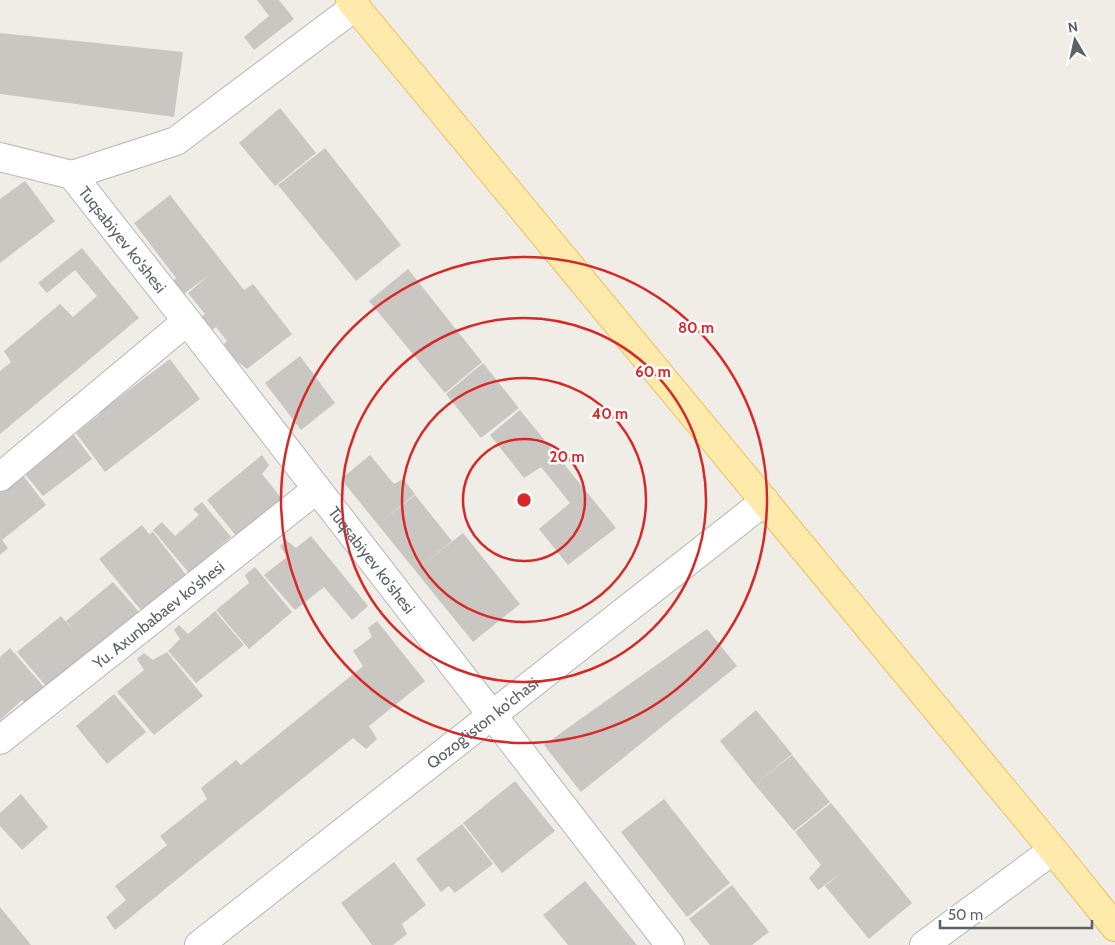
<svg xmlns="http://www.w3.org/2000/svg" width="1115" height="945" viewBox="0 0 1115 945" font-family="Cabin,sans-serif">
<style>
.building{fill:#cac7c3}
.lines{fill:none;stroke-linecap:round;stroke-linejoin:round}
.minor-casing{stroke:#b3b6ba;stroke-width:30}
.major-casing{stroke:#f1bd5e;stroke-width:30}
.minor{stroke:#fff;stroke-width:28}
.major{stroke:#feebac;stroke-width:28}
.ring{fill:none;stroke:#d62828;stroke-width:2.5}
.labels{text-anchor:middle;dominant-baseline:central;stroke-width:5;stroke-linejoin:round;paint-order:stroke}
.street-label{font-size:16px;fill:#5d6266;stroke:#fff}
.centre{fill:#d62828;stroke:#fff;stroke-width:2.5}
.ring-label{font-size:15px;text-anchor:middle;font-weight:bold;fill:#d62828;stroke:#fff;stroke-width:5;stroke-linejoin:round;paint-order:stroke}
</style>
<rect width="100%" height="100%" fill="#efede6"/>
<g class="building">
<path d="M257,0H279L294,19L254,50L244,37L269,16Z"/>
<path d="M0,33L183,52L174,117L0,94Z"/>
<path d="M280,108L316,153L275,186L239,143Z"/>
<path d="M325,148L401,245L356,281L278,185Z"/>
<path d="M25,181L55,221L0,263V199Z"/>
<path d="M170,195L244,290L253,284L292,334L247,369L220,348L227,341L216,327L201,338L191,325L205,314L188,293L209,275L173,302L164,289L176,278L134,223Z"/>
<path d="M82,248L139,318L0,434V371L11,362L4,351L60,304L73,317L97,296L75,270L47,293L38,283Z"/>
<path d="M408,269L482,362L445,393L369,301Z"/>
<path d="M300,356L335,403L301,430L265,383Z"/>
<path d="M170,359L200,399L105,472L76,433L100,414L92,404L98,399L105,408Z"/>
<path d="M483,363L519,408L481,438L446,394Z"/>
<path d="M520,410L616,528L568,565L539,529L570,503L541,467L524,478L490,435Z"/>
<path d="M74,435L92,459L43,496L24,473Z"/>
<path d="M262,455L269,465L262,474L283,500L237,537L207,500Z"/>
<path d="M370,455L394,484L403,479L415,494L382,521L415,495L452,541L421,566L463,533L520,604L473,642L341,479Z"/>
<path d="M22,474L46,505L2,540L8,548L0,555V491Z"/>
<path d="M202,502L231,537L189,573L153,530L162,522L175,536L199,515L193,509Z"/>
<path d="M142,525L149,534L153,532L190,580L149,620L99,559Z"/>
<path d="M311,536L368,606L352,620L324,587L295,610L264,575L287,557L280,546L286,540L296,548Z"/>
<path d="M255,567L292,612L249,649L216,610L249,583L245,575Z"/>
<path d="M113,582L147,621L52,693L17,652L61,616L74,631L66,621Z"/>
<path d="M215,611L244,645L196,683L168,651L180,639L174,630L179,625L188,634Z"/>
<path d="M377,621L425,681L369,726L377,739L366,749L353,738L186,872L115,930L106,917L126,900L115,886L167,845L160,836L207,799L201,788L236,760L241,765L363,666L353,651L372,637L368,628Z"/>
<path d="M707,629L737,666L581,792L544,745Z"/>
<path d="M10,648L50,694L33,710L22,700L0,720V657Z"/>
<path d="M167,652L203,696L154,735L117,692L144,670L137,659L144,653L153,660Z"/>
<path d="M114,694L146,732L107,764L76,726Z"/>
<path d="M756,710L792,754L755,785L720,741Z"/>
<path d="M792,755L830,802L794,831L755,785Z"/>
<path d="M515,781L555,831L502,873L463,823Z"/>
<path d="M21,794L48,827L22,850L0,826V813Z"/>
<path d="M664,799L730,883L687,917L621,832Z"/>
<path d="M831,803L912,903L869,939L825,886L841,873L818,890L809,878L821,865L795,832Z"/>
<path d="M462,824L493,864L455,893L449,886L441,892L416,859Z"/>
<path d="M394,862L426,905L402,924L407,934L393,945H372L341,903Z"/>
<path d="M585,881L637,945H568L543,915Z"/>
<path d="M732,885L769,932L752,945H710L689,919Z"/>
<path d="M0,907L31,945H0Z"/>
</g>
<g class="lines">
<g class="minor-casing">
<g id="minor">
<path d="M0,157L72,175L176,141L356,6"/>
<path id="s1" d="M72,175L187,321L670,945"/>
<path d="M0,477L187,321"/>
<path id="s2" d="M0,740L317,489"/>
<path id="s3" d="M199,945L765,501"/>
<path d="M924,945L1053,850"/>
</g>
</g>
<g class="major-casing">
<path id="major" d="M350,0L1053,850L1115,927"/>
</g>
<use href="#minor" class="minor"/>
<use href="#major" class="major"/>
</g>
<g class="ring">
<circle cx="524" cy="500" r="61"/>
<circle cx="524" cy="500" r="122"/>
<circle cx="524" cy="500" r="182"/>
<circle cx="524" cy="500" r="243"/>
</g>
<g class="labels">
<g class="street-label">
<text stroke="none"><textPath href="#s1" startOffset="82">Tuqsabiyev ko'shesi</textPath></text>
<text stroke="none"><textPath href="#s1" startOffset="488">Tuqsabiyev ko'shesi</textPath></text>
<text stroke="none"><textPath href="#s2" startOffset="202">Yu. Axunbabaev ko'shesi</textPath></text>
<text stroke="none"><textPath href="#s3" startOffset="360">Qozog'iston ko'chasi</textPath></text>
</g>
</g>
<circle cx="524" cy="500" r="8" class="centre"/>
<g class="ring-label">
<text x="696" y="333">80 m</text>
<text x="653" y="377">60 m</text>
<text x="610" y="419">40 m</text>
<text x="567" y="462">20 m</text>
</g>
<g transform="translate(1075 40) rotate(351)" stroke="#ffffff" stroke-width="4" paint-order="stroke">
<path d="M0-4L9 19L0 12L-9 19Z" fill="#5d6266"/>
<text y="-8" font-size="14" font-weight="bold" text-anchor="middle" fill="#5d6266">N</text>
</g>
<path d="M940 920v8h152v-8" fill="none" stroke="#5d6266" stroke-width="2.5"/>
<text x="948" y="920" font-size="15" fill="#5d6266" stroke="#ffffff" stroke-width="4" paint-order="stroke">50 m</text>
</svg>
